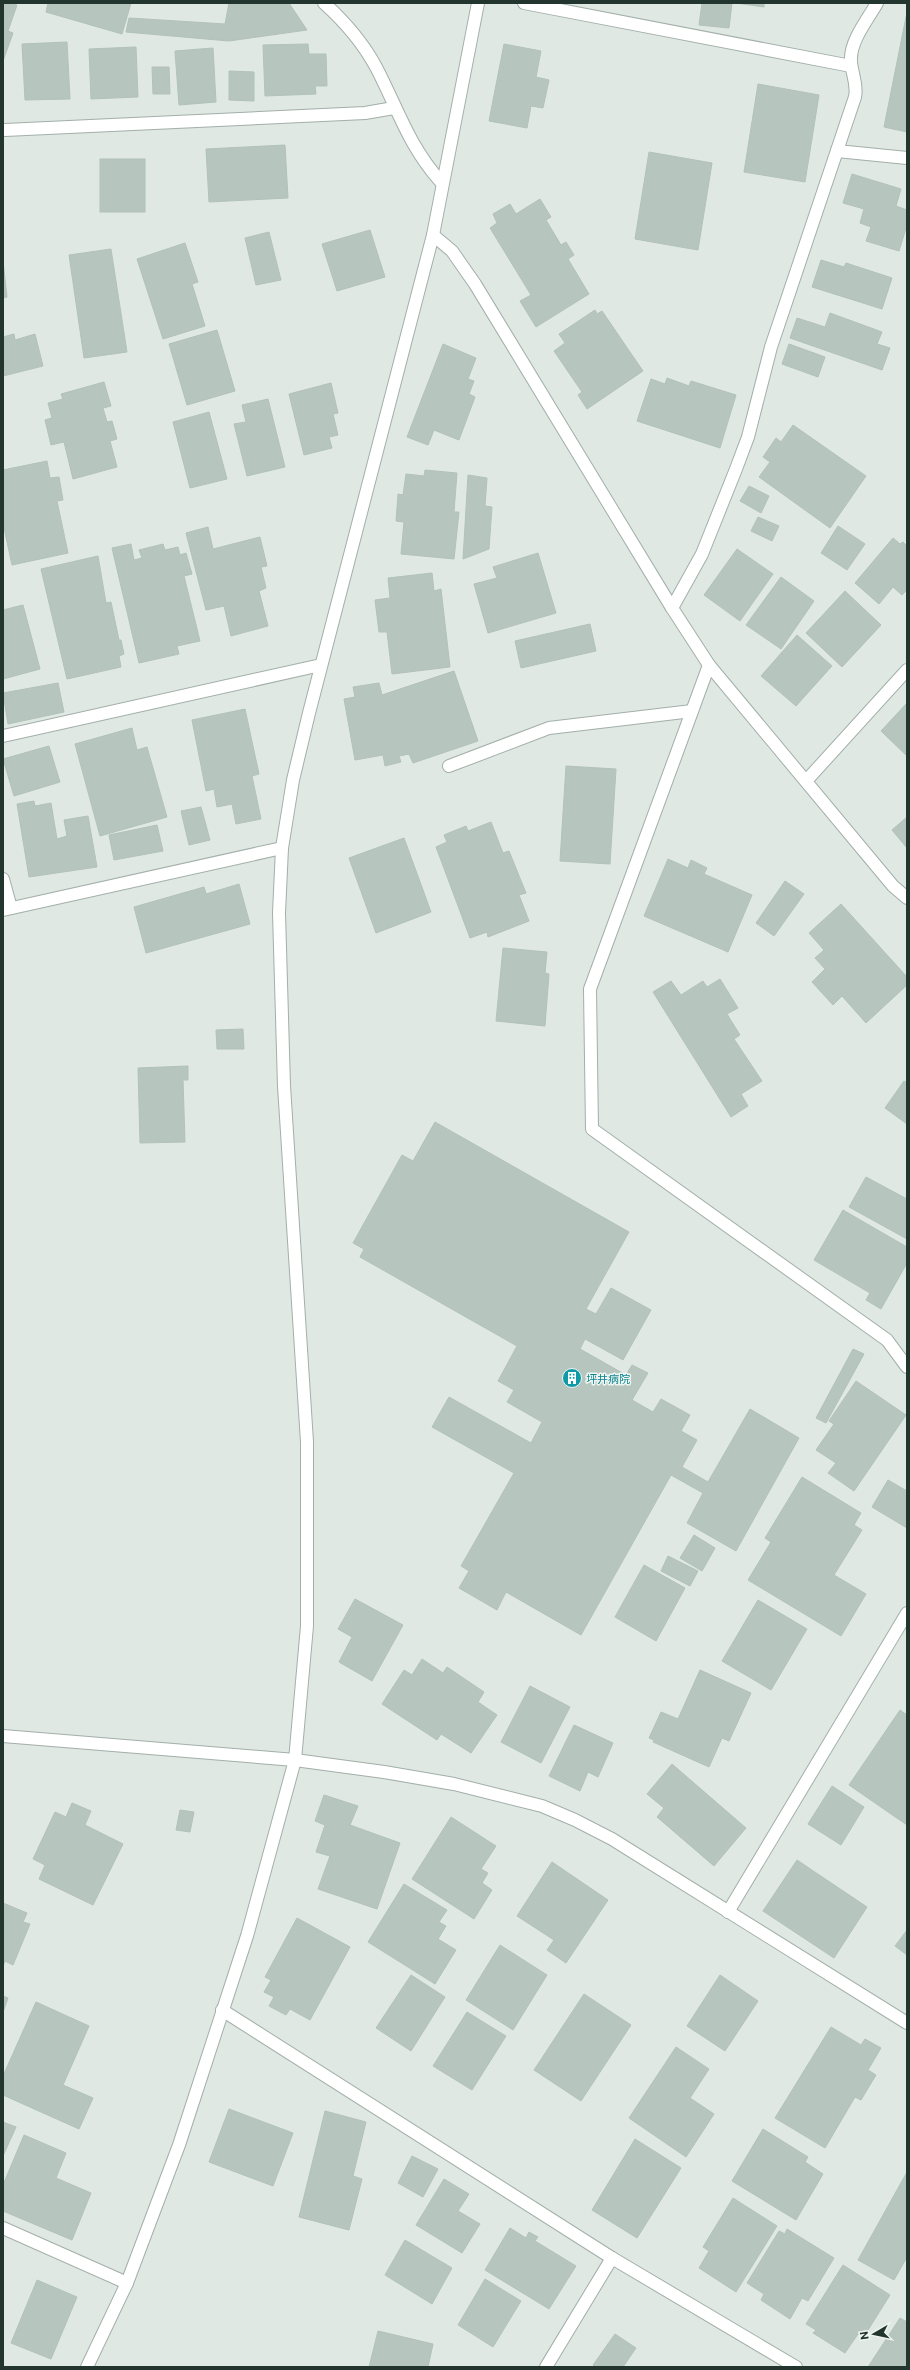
<svg xmlns="http://www.w3.org/2000/svg" width="910" height="2370" viewBox="0 0 910 2370" font-family="Commissioner,'Noto Sans JP',sans-serif">
<style>
.building{fill:#b7c5bf;stroke:#b2c1ba}
.lines{fill:none;stroke-linecap:round;stroke-linejoin:round}
.minor-casing{stroke:#a3afa9;stroke-width:14}
.minor{stroke:#fff;stroke-width:12}
.labels{text-anchor:middle;dominant-baseline:central;stroke-width:3;stroke-linejoin:round;paint-order:stroke}
.culture-label{font-size:11px;fill:#0d838f;stroke:#eef5f1;text-anchor:start}
</style>
<rect width="100%" height="100%" fill="#dfe8e3"/>
<g class="building">
<path d="M3,3L17,5L8,31L13,33L3,61Z"/>
<path d="M48,3H131L122,34L46,12Z"/>
<path d="M229,3H289L307,30L229,41L126,32L129,18L225,24Z"/>
<path d="M702,3H732L729,28L699,25Z"/>
<path d="M736,3H764V7Z"/>
<path d="M907,12V132L884,127Z"/>
<path d="M67,42L70,99L25,100L22,44Z"/>
<path d="M308,44L309,54H326L327,86H315L316,94L265,96L263,45Z"/>
<path d="M504,44L541,51L536,77L549,80L543,108L531,106L527,128L489,121Z"/>
<path d="M136,47L138,97L91,99L89,49Z"/>
<path d="M213,48L216,102L179,105L175,51Z"/>
<path d="M152,67H169L170,94H153Z"/>
<path d="M229,71L254,72V101L229,100Z"/>
<path d="M758,84L819,95L805,182L744,172Z"/>
<path d="M285,145L288,198L209,202L206,149Z"/>
<path d="M649,152L712,163L698,250L635,239Z"/>
<rect x="100" y="159" width="45" height="53"/>
<path d="M852,174L901,189L896,206L907,210V225L899,251L866,241L871,227L860,223L864,209L843,203Z"/>
<path d="M540,199L551,217L546,220L561,245L566,242L574,255L568,259L589,294L536,327L520,301L531,295L490,228L497,223L493,214L510,204L516,214Z"/>
<path d="M370,230L385,277L337,291L322,244Z"/>
<path d="M269,232L281,280L256,285L245,238Z"/>
<path d="M185,243L198,282L192,284L205,326L163,339L137,259Z"/>
<path d="M111,249L127,352L84,358L69,255Z"/>
<path d="M821,260L844,267L846,263L892,278L882,309L812,287Z"/>
<path d="M3,261L7,297L3,298Z"/>
<path d="M595,310L597,314L602,311L643,371L587,409L578,395L582,392L554,351L565,343L559,334Z"/>
<path d="M830,313L882,332L877,344L890,348L882,370L790,338L797,318L825,327Z"/>
<path d="M217,330L235,391L187,405L169,344Z"/>
<path d="M14,334L15,340L35,334L43,366L3,376V337Z"/>
<path d="M443,344L476,358L468,379L474,381L469,394L475,397L459,440L434,430L428,445L407,437Z"/>
<path d="M789,344L825,357L818,377L782,364Z"/>
<path d="M667,378L689,386L691,381L736,395L720,448L637,421L651,379L665,384Z"/>
<path d="M104,382L111,406L103,408L107,422L112,421L117,439L110,441L117,467L73,479L64,442L51,445L45,420L52,418L48,403L63,399L61,394Z"/>
<path d="M331,383L338,413L333,414L338,435L329,437L332,448L304,455L289,394Z"/>
<path d="M268,399L285,467L247,476L234,424L246,422L242,405Z"/>
<path d="M209,412L227,479L190,488L173,422Z"/>
<path d="M793,425L866,476L830,528L759,477L770,462L763,457L776,438L781,442Z"/>
<path d="M47,461L50,478L59,477L63,500L57,501L68,553L12,565L3,523V470Z"/>
<path d="M425,470L457,473L454,512H459L454,559L401,554L404,522L396,521L398,494L403,495L406,474L424,476Z"/>
<path d="M468,475L487,478L485,506L492,507L489,549L463,559Z"/>
<path d="M749,486L769,496L761,513L740,501Z"/>
<path d="M758,517L779,526L772,541L751,531Z"/>
<path d="M838,526L865,544L847,570L821,553Z"/>
<path d="M208,527L213,549L260,537L267,566L261,567L266,588L259,591L268,626L231,636L224,606L206,610L186,533Z"/>
<path d="M893,538L900,544L903,542L907,546V590L902,595L893,587L879,604L855,583Z"/>
<path d="M131,544L134,560L142,558L139,550L163,544L165,550L178,547L180,555L186,553L192,574L184,576L200,641L177,646L179,654L139,663L112,548Z"/>
<path d="M737,549L773,574L740,621L704,595Z"/>
<path d="M538,553L556,613L488,633L474,584L497,578L493,567Z"/>
<path d="M98,556L106,603L111,602L119,640H121L124,654L119,656L121,667L67,679L41,569Z"/>
<path d="M432,573L434,591L441,589L450,667L392,674L387,632H379L375,600L390,598L388,578Z"/>
<path d="M781,577L814,601L781,649L746,625Z"/>
<path d="M845,591L881,625L842,667L806,633Z"/>
<path d="M23,605L40,669L3,679V610Z"/>
<path d="M590,624L596,651L521,668L515,641Z"/>
<path d="M797,635L832,666L796,706L761,676Z"/>
<path d="M454,671L478,741L413,763L409,754L399,756L401,762L385,766L383,755L355,760L344,699L355,697L353,687L379,683L382,695Z"/>
<path d="M58,683L64,712L8,724L3,693Z"/>
<path d="M907,703V756L881,731Z"/>
<path d="M245,709L259,774L252,776L261,819L236,824L232,804L217,807L214,789L206,791L192,720Z"/>
<path d="M132,728L137,750L147,747L167,817L100,836L75,744Z"/>
<path d="M49,746L60,782L14,796L3,759Z"/>
<path d="M566,766L616,769L610,864L560,861Z"/>
<path d="M34,801L35,806L51,803L57,839L67,836L64,820L88,816L97,867L29,877L17,804Z"/>
<path d="M201,807L210,840L189,845L181,811Z"/>
<path d="M907,817V848L892,830Z"/>
<path d="M491,822L503,853L509,851L526,893L519,895L529,921L488,937L487,932L470,938L436,847L447,842L444,835L466,826L468,831Z"/>
<path d="M157,825L163,851L114,860L109,835Z"/>
<path d="M404,838L431,912L376,933L349,858Z"/>
<path d="M668,859L688,868L691,860L707,868L704,874L752,895L728,952L644,916Z"/>
<path d="M785,881L804,894L774,936L756,923Z"/>
<path d="M239,884L250,924L146,953L134,907L204,887L206,894Z"/>
<path d="M841,904L907,977V985L866,1023L842,996L833,1005L812,982L825,969L815,958L824,950L809,933Z"/>
<path d="M503,948L547,952L545,973L549,974L545,1026L496,1021Z"/>
<path d="M720,979L738,1008L727,1014L740,1035L734,1039L762,1081L741,1094L748,1106L731,1117L653,992L671,981L681,995L703,981L707,987Z"/>
<path d="M243,1029L244,1049H217L216,1030Z"/>
<path d="M188,1066V1080H183L185,1142L140,1143L138,1068Z"/>
<path d="M904,1081L907,1083V1124L885,1108Z"/>
<path d="M435,1122L629,1232L586,1309L596,1314L611,1288L651,1310L623,1360L585,1339L580,1349L626,1375L632,1365L648,1373L632,1400L653,1412L661,1399L690,1415L681,1431L697,1440L682,1467L708,1482L750,1409L799,1438L736,1551L687,1523L703,1493L671,1475L581,1635L506,1592L497,1610L459,1588L469,1571L461,1566L514,1473L432,1427L449,1397L531,1443L542,1422L507,1402L514,1390L498,1381L517,1346L360,1257L364,1249L353,1243L402,1155L413,1161Z"/>
<path d="M866,1177L907,1199V1239L849,1207Z"/>
<path d="M843,1210L907,1247V1263L881,1309L866,1300L870,1293L814,1260Z"/>
<path d="M853,1349L864,1354L826,1423L816,1418Z"/>
<path d="M856,1381L906,1415L854,1491L828,1473L836,1463L816,1450L834,1424L829,1421Z"/>
<path d="M802,1477L861,1513L854,1525L862,1530L834,1575L866,1594L841,1636L748,1580L771,1542L765,1538Z"/>
<path d="M888,1480L907,1491V1528L872,1507Z"/>
<path d="M694,1535L715,1548L702,1571L680,1558Z"/>
<path d="M668,1556L698,1571L690,1586L661,1571Z"/>
<path d="M644,1565L685,1588L656,1641L615,1617Z"/>
<path d="M355,1599L403,1625L372,1681L339,1662L352,1637L338,1629Z"/>
<path d="M758,1600L807,1629L771,1690L722,1661Z"/>
<path d="M422,1659L443,1673L447,1667L484,1692L478,1702L497,1715L471,1753L441,1734L437,1740L382,1704L404,1670L412,1675Z"/>
<path d="M700,1670L751,1693L729,1741L722,1738L709,1767L653,1742L654,1740L649,1738L661,1712L678,1719Z"/>
<path d="M530,1686L570,1707L541,1763L501,1742Z"/>
<path d="M900,1710L907,1715V1825L849,1785Z"/>
<path d="M574,1725L613,1743L598,1777L588,1772L580,1791L549,1776Z"/>
<path d="M672,1764L746,1828L714,1866L657,1817L664,1808L647,1794Z"/>
<path d="M832,1786L864,1807L841,1845L808,1824Z"/>
<path d="M324,1795L358,1806L350,1825L400,1843L377,1909L318,1889L330,1856L316,1852L325,1825L315,1821Z"/>
<path d="M72,1803L91,1811L85,1825L123,1844L93,1905L39,1879L45,1865L33,1859L55,1812L66,1817Z"/>
<path d="M180,1810L194,1812L190,1832L176,1830Z"/>
<path d="M451,1817L496,1846L481,1869L488,1873L482,1883L492,1890L474,1919L412,1879Z"/>
<path d="M797,1860L867,1907L834,1958L763,1911Z"/>
<path d="M552,1862L608,1900L566,1963L547,1950L554,1940L517,1916Z"/>
<path d="M404,1884L447,1910L439,1922L446,1926L438,1939L456,1950L435,1984L368,1942Z"/>
<path d="M3,1903L27,1913L23,1922L30,1924L13,1965L5,1961L3,1966Z"/>
<path d="M297,1918L350,1947L310,2020L290,2009L286,2015L269,2006L274,1997L264,1992L271,1980L265,1977Z"/>
<path d="M907,1930V1955L895,1946Z"/>
<path d="M500,1945L547,1975L513,2030L466,2000Z"/>
<path d="M411,1975L445,1997L411,2051L376,2028Z"/>
<path d="M720,1975L758,2001L725,2051L687,2026Z"/>
<path d="M584,1994L631,2025L581,2101L534,2070Z"/>
<path d="M3,1996L8,1998L3,2012Z"/>
<path d="M36,2002L89,2026L63,2085L93,2098L79,2129L3,2095V2076Z"/>
<path d="M467,2012L506,2036L472,2090L433,2066Z"/>
<path d="M831,2027L861,2045L865,2039L881,2048L868,2070L876,2075L861,2100L855,2097L825,2148L775,2118Z"/>
<path d="M676,2047L709,2069L690,2098L714,2114L686,2157L629,2118Z"/>
<path d="M229,2109L293,2133L273,2186L209,2162Z"/>
<path d="M325,2111L366,2122L353,2176L362,2179L349,2230L299,2217Z"/>
<path d="M3,2122L16,2127L3,2156Z"/>
<path d="M763,2129L808,2157L805,2162L823,2174L796,2220L732,2181Z"/>
<path d="M24,2135L66,2153L56,2178L91,2193L72,2240L3,2211V2185Z"/>
<path d="M635,2139L681,2168L637,2238L592,2210Z"/>
<path d="M412,2156L438,2169L423,2197L398,2183Z"/>
<path d="M907,2172V2257L894,2280L858,2260Z"/>
<path d="M444,2179L469,2194L458,2211L480,2224L462,2253L416,2225Z"/>
<path d="M733,2198L777,2226L736,2292L699,2268L709,2251L703,2247Z"/>
<path d="M510,2228L526,2238L529,2232L538,2237L535,2241L576,2266L549,2309L485,2270Z"/>
<path d="M787,2229L834,2258L808,2301L802,2298L790,2319L761,2300L764,2294L747,2283L779,2231L785,2234Z"/>
<path d="M405,2240L452,2268L432,2304L385,2275Z"/>
<path d="M843,2265L890,2295L863,2338L858,2334L845,2353L813,2333L816,2330L806,2324Z"/>
<path d="M485,2279L521,2301L493,2347L458,2325Z"/>
<path d="M37,2280L77,2297L51,2359L11,2343Z"/>
<path d="M900,2318L907,2322L906,2367H868Z"/>
<path d="M378,2331L433,2344L428,2367H369Z"/>
<path d="M615,2334L636,2348L623,2367H596L593,2365Z"/>
</g>
<g class="lines">
<g class="minor-casing">
<g id="minor">
<path d="M324,3C344,21 363,43 376,67C398,109 408,145 441,182"/>
<path d="M524,3L851,66"/>
<path d="M5,130L365,113L394,108"/>
<path d="M837,151L907,158"/>
<path d="M433,235L452,251L475,284L672,608L709,665L893,886L907,898"/>
<path d="M672,608L702,554L736,469L748,437L771,347L855,97C858,83 851,73 851,60C850,41 868,19 877,3"/>
<path d="M709,665L590,989L592,1129L887,1340L907,1367"/>
<path d="M3,736L321,665"/>
<path d="M449,766L549,728L692,711"/>
<path d="M806,781L907,670"/>
<path d="M3,879L11,908"/>
<path d="M3,910L282,848"/>
<path d="M3,1736L295,1760L384,1772L454,1784L542,1806L575,1820L612,1839L907,2023"/>
<path d="M728,1912L907,1613"/>
<path d="M222,2010L612,2258L796,2367"/>
<path d="M3,2228L127,2283"/>
<path d="M87,2367L127,2283L179,2145L247,1936L295,1760L307,1626V1442L284,1086L279,913L282,848L293,780L309,713L433,235L478,3"/>
<path d="M546,2367L612,2258"/>
</g>
</g>
<use href="#minor" class="minor"/>
</g>
<defs>
<g id="building-disc" transform="scale(1)"><circle r="9.5" fill="#0f9aa8" stroke="#eef5f1"/><path d="M-4-6H4V6H1V3H-1V6H-4ZM-2.5-4.3h1.7v1.8h-1.7ZM.8-4.3h1.7v1.8H.8ZM-2.5-1h1.7V.8h-1.7ZM.8-1h1.7V.8H.8Z" fill="#fff"/></g>
</defs>
<g fill-rule="evenodd">
<use href="#building-disc" x="572" y="1378"/>
</g>
<g class="labels">
<g class="culture-label">
<text x="586" y="1378">坪井病院</text>
</g>
</g>
<rect width="910" height="2370" fill="none" stroke="#22362f" stroke-width="8"/>
<g transform="translate(874 2334) rotate(261)" stroke="#eef5f1" stroke-width="3" paint-order="stroke">
<path d="M0-3L7 15L0 10L-7 15Z" fill="#22362f"/>
<text y="-6" font-size="11" font-weight="bold" text-anchor="middle" fill="#22362f">N</text>
</g>
</svg>
